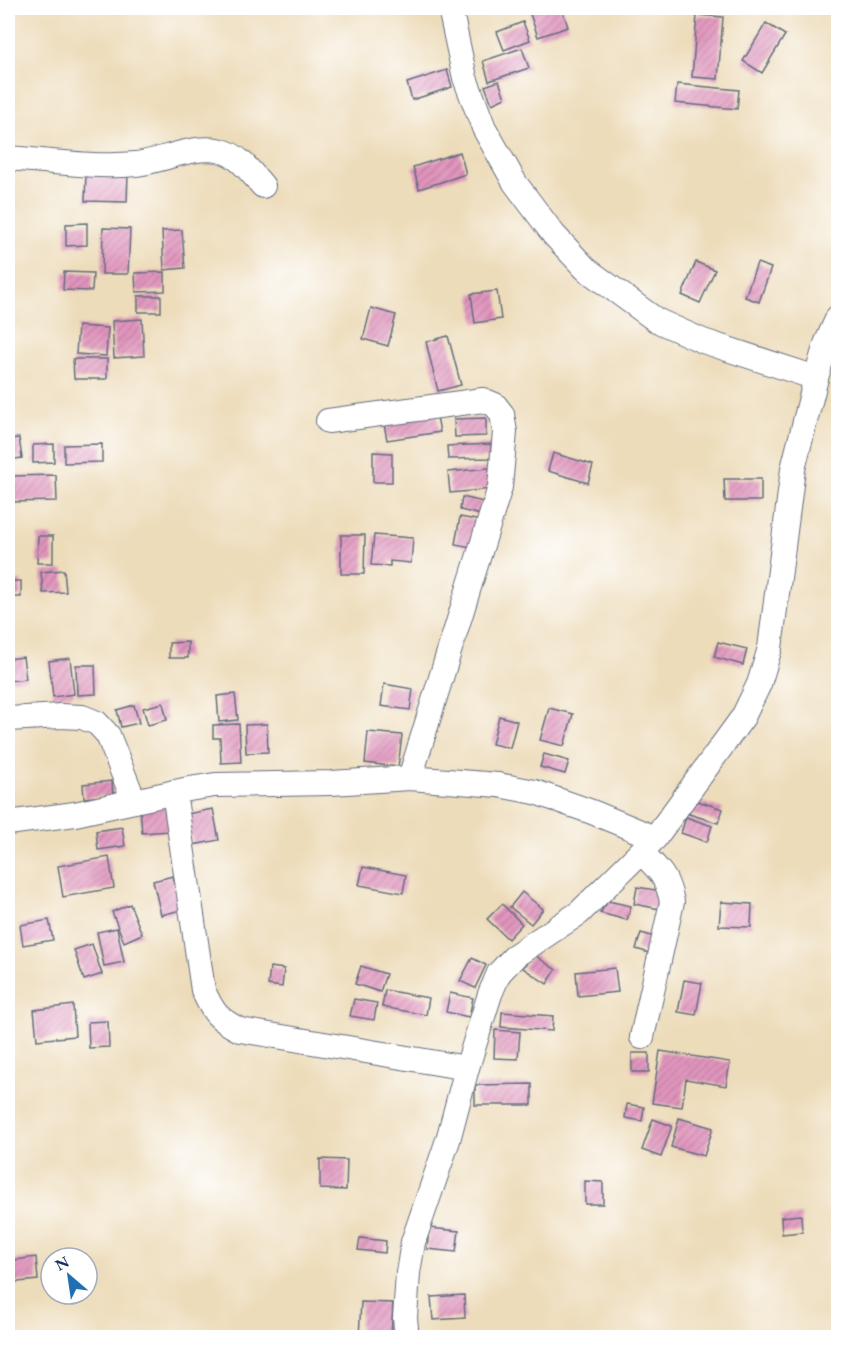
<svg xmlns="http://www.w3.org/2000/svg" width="846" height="1345" viewBox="0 0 846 1345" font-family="'EB Garamond',serif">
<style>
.building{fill:url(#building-hatch)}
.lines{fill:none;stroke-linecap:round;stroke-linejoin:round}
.street-casing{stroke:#646c7e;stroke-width:26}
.street{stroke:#fff;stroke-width:24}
</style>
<defs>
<pattern id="building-hatch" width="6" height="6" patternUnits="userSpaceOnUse" patternTransform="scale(1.5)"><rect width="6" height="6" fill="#e295bd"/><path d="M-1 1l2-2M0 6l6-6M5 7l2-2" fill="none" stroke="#b67a9d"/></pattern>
</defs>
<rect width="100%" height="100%" fill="#fff"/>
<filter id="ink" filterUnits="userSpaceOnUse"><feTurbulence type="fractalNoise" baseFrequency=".0167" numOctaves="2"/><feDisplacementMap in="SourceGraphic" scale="12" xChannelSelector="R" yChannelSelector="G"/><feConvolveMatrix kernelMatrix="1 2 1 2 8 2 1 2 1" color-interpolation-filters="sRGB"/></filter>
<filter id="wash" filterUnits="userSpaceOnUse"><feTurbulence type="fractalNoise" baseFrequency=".008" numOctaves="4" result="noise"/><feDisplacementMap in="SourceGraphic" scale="24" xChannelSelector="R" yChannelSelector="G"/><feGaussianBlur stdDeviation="1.35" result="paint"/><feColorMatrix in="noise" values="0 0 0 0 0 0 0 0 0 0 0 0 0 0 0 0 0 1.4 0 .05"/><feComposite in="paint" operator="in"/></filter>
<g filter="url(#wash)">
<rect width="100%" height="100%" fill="#eddcba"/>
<g id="blocks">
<g class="building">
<path d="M528,8H562L568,27L538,37Z"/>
<path d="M697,15L723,17L718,79L692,77Z"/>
<path d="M523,22L530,40L504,50L497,32Z"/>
<path d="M766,23L785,35L762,73L743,61Z"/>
<path d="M522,48L529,68L489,81L483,61Z"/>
<path d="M447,70L452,87L412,100L407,83Z"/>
<path d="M499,81L505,98L492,104L485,86Z"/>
<path d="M677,84L739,90L737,109L675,103Z"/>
<path d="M460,152L466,174L419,189L413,167Z"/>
<path d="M86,172L128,173L127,202L85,201Z"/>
<path d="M87,223V245L66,246V224Z"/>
<path d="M103,228L130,229L128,274H102Z"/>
<path d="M182,230L185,268L164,270L162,231Z"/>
<path d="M696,262L715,270L700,303L682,295Z"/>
<path d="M757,263L771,268L759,302L745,297Z"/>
<path d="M64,272L93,273L92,291L63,290Z"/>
<path d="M165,272V291L136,292L135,273Z"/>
<path d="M497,291L501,319L475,323L471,294Z"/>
<rect x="138" y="296" width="23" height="16"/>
<path d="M371,308L396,315L388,346L363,339Z"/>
<path d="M142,319L144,356L114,358L112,321Z"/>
<path d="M78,326L108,328L106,356L76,354Z"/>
<path d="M448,336L461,385L438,391L426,342Z"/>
<path d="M73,359H107V379H74Z"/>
<path d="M436,411L440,432L387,440L383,419Z"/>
<path d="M486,418V436L455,437L454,419Z"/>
<path d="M19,438L22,458L8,460V439Z"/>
<path d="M54,444V462L33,463V445Z"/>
<path d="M102,444V462L64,463V445Z"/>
<path d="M491,444V458L448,459L447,446Z"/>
<path d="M373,452L392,453V482H373Z"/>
<path d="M553,453L593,465L588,483L548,471Z"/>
<path d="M489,468L491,489L450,493L448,472Z"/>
<path d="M56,475L57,501L8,502V476Z"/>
<path d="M724,479H761V501H725Z"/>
<path d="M462,497L484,502L481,515L460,510Z"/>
<path d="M460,517L477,520L471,547L455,544Z"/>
<path d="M341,535H365L364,574H341Z"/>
<path d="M374,535L413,538L411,563L390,561V566L371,565Z"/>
<path d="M38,536H53V563H37Z"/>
<path d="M64,570L66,592L43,593L41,572Z"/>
<rect x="8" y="581" width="13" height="16"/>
<path d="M188,642V658H169V643Z"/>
<path d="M718,642L747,649L743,665L714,657Z"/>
<path d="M23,657L26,679L8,681V659Z"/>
<path d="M70,658L74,694L53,697L49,661Z"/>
<path d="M76,665H95L96,694L77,695Z"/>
<path d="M384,684L413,689L410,710L381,706Z"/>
<path d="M235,694L238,720L219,722L217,696Z"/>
<path d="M163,703L167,720L148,725L143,708Z"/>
<path d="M134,705L139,723L121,727L117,710Z"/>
<path d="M549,708L573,714L564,746L540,740Z"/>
<path d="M499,716L517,721L510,748L492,744Z"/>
<path d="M239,724L241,762L221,763L220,738H213V725Z"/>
<path d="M267,724L268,752L246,753L245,725Z"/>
<path d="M368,732L402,735L398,767L365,763Z"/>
<path d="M544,754L569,761L565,774L540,767Z"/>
<path d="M112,781L113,795L84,798L83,784Z"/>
<path d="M694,800L723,809L718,823L689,814Z"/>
<path d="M168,806L170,831L142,833L140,808Z"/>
<path d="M213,809L219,840L193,845L187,814Z"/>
<path d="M686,817L712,826L707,842L681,833Z"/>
<path d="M122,827L125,846L98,850L96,831Z"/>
<path d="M109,857L114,888L63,897L58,866Z"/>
<path d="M363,867L406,875L403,893L359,885Z"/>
<path d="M173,876L181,910L161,915L153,881Z"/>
<path d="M637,887L668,892L665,910L634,904Z"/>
<path d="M522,892L543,909L531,924L510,907Z"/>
<path d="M608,901L631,906L627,920L600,913Z"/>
<path d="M721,902L752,904L751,927L719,926Z"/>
<path d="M130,904L142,934L124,942L112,912Z"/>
<path d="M502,904L522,924L508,939L487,919Z"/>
<path d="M49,920L53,940L23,945L20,925Z"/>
<path d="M117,928L124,962L104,966L97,932Z"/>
<path d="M641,933L662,939L656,955L636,949Z"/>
<path d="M92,944L102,974L84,980L74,950Z"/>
<path d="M533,954L556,970L547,984L523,968Z"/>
<path d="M472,958L486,965L475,988L460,981Z"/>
<path d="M361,966L386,974L380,992L355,984Z"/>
<path d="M270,967L284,969L282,987L268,985Z"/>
<path d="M615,968L618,992L578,996L576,972Z"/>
<path d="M684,980L702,983L696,1015L678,1012Z"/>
<path d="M385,990L429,998L426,1015L382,1007Z"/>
<path d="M450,993L473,998L469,1017L446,1012Z"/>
<path d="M354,999L377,1003L374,1020L350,1016Z"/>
<path d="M73,1005L75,1036L37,1040L34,1010Z"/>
<path d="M502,1012L553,1016L552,1031L501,1027Z"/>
<path d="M108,1021L109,1047L89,1048L88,1022Z"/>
<path d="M495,1030L520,1032L518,1059L494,1058Z"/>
<path d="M660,1051L730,1062L726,1086L686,1079L682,1107L652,1103Z"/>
<rect x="632" y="1053" width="17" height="19"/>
<path d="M532,1084V1105H475V1085Z"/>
<path d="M627,1104L644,1107L642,1121L625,1118Z"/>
<path d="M679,1118L713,1128L704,1156L671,1147Z"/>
<path d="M653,1119L672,1126L661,1157L642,1150Z"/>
<path d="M320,1159L347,1160L346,1190L320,1189Z"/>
<path d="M585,1181L603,1182V1204H585Z"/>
<path d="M801,1215L802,1232L782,1234L781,1217Z"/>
<path d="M429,1228L459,1231L456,1252L427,1249Z"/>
<path d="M360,1238L386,1241L385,1253L358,1250Z"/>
<path d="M36,1257L38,1280L8,1283V1261Z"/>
<path d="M464,1295L465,1318L433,1320L431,1297Z"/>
<path d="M361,1302L393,1303L391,1338L359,1337Z"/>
</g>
</g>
</g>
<g filter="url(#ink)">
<use href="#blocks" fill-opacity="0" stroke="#646c7e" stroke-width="1.5"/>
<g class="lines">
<g class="street-casing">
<g id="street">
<path d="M450,8L465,78L484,128L515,183L554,235L586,269L656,320L703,341L816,378"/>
<path d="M8,158C48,161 96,168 136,164C163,161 194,144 222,151C239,155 252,174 263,186"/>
<path d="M328,421L483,400L495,405L502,414L505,432L500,487L410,778"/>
<path d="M8,719L61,716L82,717L97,723L108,735L134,801"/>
<path d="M174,792L203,990C213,1013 218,1019 240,1030L467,1068"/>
<path d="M8,823L75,814L189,789L215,785L331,783L410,778L498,785L535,792L592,812L655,838"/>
<path d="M641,852C659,870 667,876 672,902L642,1037"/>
<path d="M407,1338L405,1318L408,1273L413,1242L448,1140L467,1068L490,994L499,973L516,955L579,913L655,838L743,717L759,684L770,648L793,469L816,378L826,344L838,317"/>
</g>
</g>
<use href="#street" class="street"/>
</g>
</g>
<rect width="846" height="1345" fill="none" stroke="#fff" stroke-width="30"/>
<g transform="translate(69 1276) rotate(331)"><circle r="28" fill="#ffffff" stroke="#a4acbf" stroke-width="1.5"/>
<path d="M0-4.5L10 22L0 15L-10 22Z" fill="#1f6fb2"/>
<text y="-9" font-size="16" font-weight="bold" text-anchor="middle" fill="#1b2f5e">N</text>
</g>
</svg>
